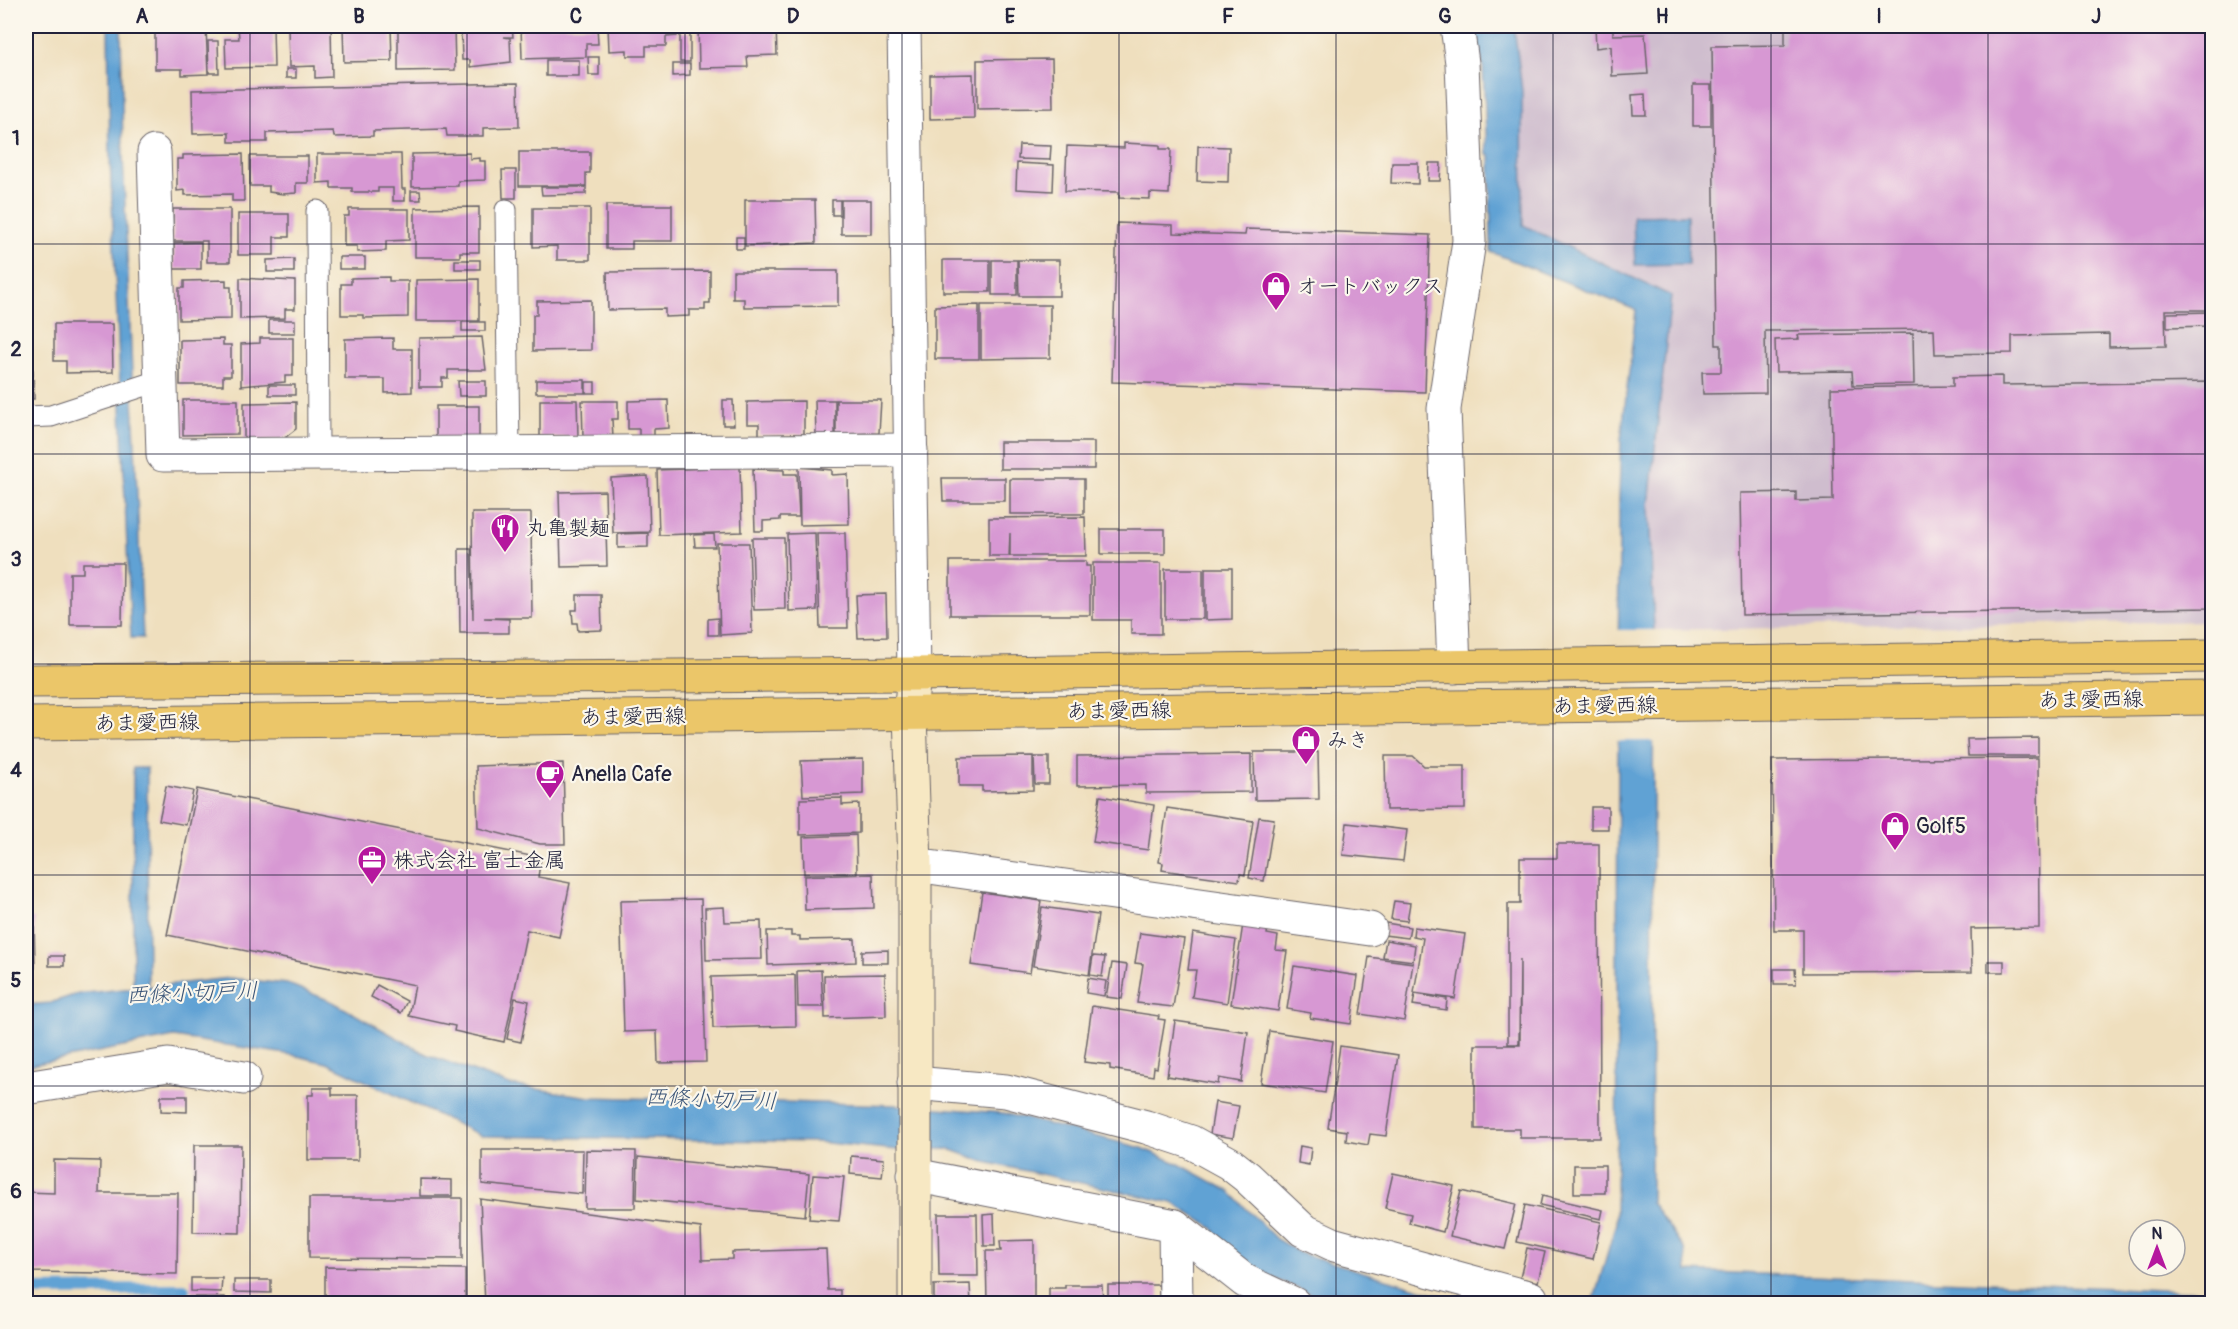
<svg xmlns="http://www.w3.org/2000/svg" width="2238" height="1329" viewBox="0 0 2238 1329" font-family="Pangolin,'Klee One',sans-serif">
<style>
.industrial{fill:#cfbdce}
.water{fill:#60a2d4;stroke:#416288;stroke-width:1.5}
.pier{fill:#efdfbe}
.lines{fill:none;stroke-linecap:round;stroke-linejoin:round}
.stream{stroke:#60a2d4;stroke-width:12}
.building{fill:#d798d3}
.lane-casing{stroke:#6a6469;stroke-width:23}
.street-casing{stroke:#6a6469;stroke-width:35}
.secondary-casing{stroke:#6a6469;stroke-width:35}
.primary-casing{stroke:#6a6469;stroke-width:35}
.lane{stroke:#fff;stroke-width:21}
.street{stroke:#fff;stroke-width:33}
.secondary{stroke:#f7e8c3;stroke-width:33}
.primary{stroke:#ebc669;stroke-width:33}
.grid{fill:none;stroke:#22223b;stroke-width:1.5;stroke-opacity:0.55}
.labels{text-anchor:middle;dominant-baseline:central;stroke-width:4.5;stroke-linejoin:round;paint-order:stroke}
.poi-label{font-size:21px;fill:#22223b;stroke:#fbf7ec;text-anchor:start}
.street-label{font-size:21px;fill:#22223b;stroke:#fbf7ec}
.water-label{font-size:22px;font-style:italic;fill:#3b5578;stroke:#fbf7ec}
.neatline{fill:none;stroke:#22223b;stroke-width:2}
.grid-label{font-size:20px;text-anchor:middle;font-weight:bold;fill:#22223b}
</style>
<rect width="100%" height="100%" fill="#fbf7ec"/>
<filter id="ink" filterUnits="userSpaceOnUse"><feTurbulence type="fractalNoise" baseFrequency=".0167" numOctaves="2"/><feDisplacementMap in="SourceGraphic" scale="12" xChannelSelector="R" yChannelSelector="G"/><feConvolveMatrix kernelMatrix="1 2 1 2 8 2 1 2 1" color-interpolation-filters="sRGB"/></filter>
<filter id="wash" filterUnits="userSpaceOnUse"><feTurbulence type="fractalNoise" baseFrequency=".008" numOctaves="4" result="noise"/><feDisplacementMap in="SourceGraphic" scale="24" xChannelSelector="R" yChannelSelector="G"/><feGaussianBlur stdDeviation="1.35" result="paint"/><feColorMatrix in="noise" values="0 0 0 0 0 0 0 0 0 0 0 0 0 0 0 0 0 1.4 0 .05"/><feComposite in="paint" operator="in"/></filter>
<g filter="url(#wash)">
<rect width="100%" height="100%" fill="#efdfbe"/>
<path class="industrial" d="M1514,26H2212V621L1654,630L1649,506L1671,296L1523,225L1522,91Z"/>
<g class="water">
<path d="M108,26H121L123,156L143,638H131L110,158Z"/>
<path d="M1475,26H1514L1522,91L1523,225L1671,296L1649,506L1654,630L1651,1202L1685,1250L1687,1271L2212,1292V1303H1593L1616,1223L1619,497L1621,440L1636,310L1491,252L1490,155H1487L1483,68Z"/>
<path d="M1687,215L1688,264L1635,265L1633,216Z"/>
<path d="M133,768H147L148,987L230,978L288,984L333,1002L426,1054L510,1085L590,1097L897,1105L1003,1113L1142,1148L1179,1164L1229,1191L1276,1239L1300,1253L1466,1303H1332L1247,1267L1229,1251L1213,1228L1173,1203L985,1162L949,1149L898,1150L817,1142L482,1136L327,1063L293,1055L174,1037L26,1066V1005L50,1003L77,994L133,988Z"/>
</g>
<path class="pier" d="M1614,630H1657L1656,741H1614Z"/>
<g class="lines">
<path class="stream" d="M26,1290L184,1289"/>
</g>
<g id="blocks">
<g class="building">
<path d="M155,26L206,27L208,74L182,75V69H155Z"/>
<path d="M238,26H273L274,67L226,68L225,39H239Z"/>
<path d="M288,26H331L332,77L315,78V66L289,67Z"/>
<path d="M343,26H391L392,61L344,62Z"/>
<path d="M398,26H454L455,70L398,71Z"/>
<path d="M466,26H512L513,37H504L510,38L511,62L470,67V60H462L461,30H466Z"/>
<path d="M521,26H597L598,44H586V57L522,59Z"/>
<path d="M608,26H677V36L666,37V46H646V56H627V50L609,51Z"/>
<path d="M698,26H776L777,55L747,56L748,67L699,68Z"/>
<path d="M1595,26H1613V35L1645,34L1648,74L1612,76L1611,46L1596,48Z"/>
<path d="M1785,26H2212V310H2165L2166,346L2109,347V334L2012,336V353L1935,354L1934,329L1765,331L1766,393L1703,394L1702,372H1721V345H1716L1712,46L1785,45Z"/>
<rect x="680" y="32" width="10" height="30"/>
<path d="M208,41H218L219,73H209Z"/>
<path d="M588,57H599V75H589Z"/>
<path d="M1052,59L1053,108L977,109V60Z"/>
<rect x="546" y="60" width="33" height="16"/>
<path d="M673,64H690V75L673,76Z"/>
<rect x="286" y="69" width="10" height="9"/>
<path d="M973,74L974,118L930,119V75Z"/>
<path d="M518,83L519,127L483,128V136H447L446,129L373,131V136L334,137L333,131L267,133V142H229V133L193,134L192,90Z"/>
<rect x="1693" y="85" width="18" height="41"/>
<path d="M1645,94L1646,115H1633L1632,95Z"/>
<path d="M1124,143L1160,145V149H1171L1169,194L1150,193V199L1119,198V192L1065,191L1067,146L1124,148Z"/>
<path d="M1019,145L1051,146L1050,160L1018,159Z"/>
<path d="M1198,146L1229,147L1228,182L1197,181Z"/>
<path d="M519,152H590V173H586V186H519Z"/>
<path d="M470,153V159L480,158V161H485V180L458,181V186L412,187V154Z"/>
<path d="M243,154L244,201H232V194L185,195V190L177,191V159H183V155Z"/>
<path d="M317,154H401L402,189H405V201H393V188H378V192H352V188H331V182L317,183Z"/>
<path d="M250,156H308V183H296V193L283,194L269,192V186H250Z"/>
<path d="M1017,163L1054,165L1053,191L1016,189Z"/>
<path d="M1392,163H1418V184L1391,183Z"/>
<path d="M1429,163H1441L1440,181H1428Z"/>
<path d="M502,170H516V198H503Z"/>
<path d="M541,187H586V194L542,195Z"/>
<path d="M411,191H420L421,200H411Z"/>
<path d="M745,200H815L816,243L745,246Z"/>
<rect x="832" y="200" width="8" height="15"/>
<rect x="841" y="200" width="30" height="34"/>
<path d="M606,205H672V241H632V249H606Z"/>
<path d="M479,207V252H460V257H415V208Z"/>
<path d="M533,208H590V260H557V246L533,247Z"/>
<path d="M173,209H230V262H207V241H173Z"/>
<path d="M349,209H409V240L386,241V251L357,252V246H344V216H349Z"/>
<path d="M238,214H289V237H274V255H238Z"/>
<path d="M1117,223L1173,225V233L1245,235L1246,229L1430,235L1425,392L1112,382Z"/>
<rect x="736" y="237" width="8" height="12"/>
<path d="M201,242V269H174V243Z"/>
<rect x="339" y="257" width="26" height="12"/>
<path d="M294,259V272H267V260Z"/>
<rect x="455" y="260" width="25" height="9"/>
<rect x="943" y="260" width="47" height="32"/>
<rect x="992" y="260" width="25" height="35"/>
<path d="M1018,260H1059V296H1019Z"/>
<path d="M710,271V303H705V310H689V316L665,317V309L608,310L607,272Z"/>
<path d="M733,271H838V306L744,307V299H733Z"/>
<path d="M389,277V281H408V317L363,318V315H341V284H351V278Z"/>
<path d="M240,278L295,281V309H285V318L240,319Z"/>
<path d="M479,279V321H416V280Z"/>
<path d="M226,280V287H231V319L179,320V288H184V281Z"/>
<path d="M591,300V350L533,351V315H537V301Z"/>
<path d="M979,305V359H935V306Z"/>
<path d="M981,305H1050V358L981,359Z"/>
<path d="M2212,312V326L2167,327V313Z"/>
<rect x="269" y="320" width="26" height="13"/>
<rect x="462" y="322" width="23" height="9"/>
<rect x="26" y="323" width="4" height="38"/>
<path d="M54,324H112L113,372L66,373V361H54Z"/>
<path d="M1913,333L1914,384L1853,385L1852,371L1776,372L1775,340L1799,339L1798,335Z"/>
<path d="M482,337L486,370H448V378H442V387H419V338Z"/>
<path d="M260,338H293V376H285V382L241,386V344L260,343Z"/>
<path d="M393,338V349H412V392L385,393V379H345V339Z"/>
<path d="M223,339V345H231V376H223V385H180V340Z"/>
<path d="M26,370H33L34,399H26Z"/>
<path d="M2002,376V385L2212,382V608L1742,615L1740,493L1796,492V501L1833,500L1831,388L1953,386V377Z"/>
<rect x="536" y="380" width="49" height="13"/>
<path d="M458,381H486V396H459Z"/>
<rect x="586" y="382" width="9" height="11"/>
<rect x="269" y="385" width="26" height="10"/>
<path d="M183,400H238V434L183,435Z"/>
<path d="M540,400H577L578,437L540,438Z"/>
<path d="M668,400L669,428L654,429V437H639V429H628V401Z"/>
<path d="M723,400H733L734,425H723Z"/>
<path d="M815,400H835V435H816Z"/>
<path d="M836,400H881L879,433L836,434Z"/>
<path d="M582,401H618V419H612L613,438H583Z"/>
<path d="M804,401V434L759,435V424H747V402Z"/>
<path d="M296,402V429L282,440L244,441V403Z"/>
<rect x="436" y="406" width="43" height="35"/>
<rect x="1000" y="442" width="94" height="27"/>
<path d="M740,467L742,532L659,535L657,470Z"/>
<path d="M799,467L832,470V475L848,474L849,524L800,525Z"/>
<path d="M753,469L784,470V474H797L799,517H780V520L763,521V531H755Z"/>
<path d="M648,476L650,532L613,533L611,478Z"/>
<path d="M942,478H1005V501H943Z"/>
<rect x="1010" y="479" width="74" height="35"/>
<path d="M605,491L607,566L561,567L559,492Z"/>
<path d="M472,513H531L532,618H484L509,619V633H460L459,549H471L473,619Z"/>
<path d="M1085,517L1086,556H1010V533L1009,556H989V518Z"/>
<rect x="1101" y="529" width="64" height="25"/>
<path d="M648,533V547L618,548V534Z"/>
<path d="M815,533L817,610L789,611L787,534Z"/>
<path d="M817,533H845L848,628H820Z"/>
<path d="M714,534L715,547H695L694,535Z"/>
<path d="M752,538H784L785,609L754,610Z"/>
<path d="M717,543H749L752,633L720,635Z"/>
<path d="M950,561H1086V566H1090V615H950Z"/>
<path d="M83,563H123L122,625H70V573H83Z"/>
<path d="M1093,563H1161V634H1131V620H1093Z"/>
<path d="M1205,568H1232V619L1205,620Z"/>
<rect x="1165" y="569" width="38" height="50"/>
<path d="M886,594L887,637L858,638L856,595Z"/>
<path d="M577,595H601L602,630L578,631L577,623H573L572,610H577Z"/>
<path d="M718,618V635H708V619Z"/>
<path d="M2038,738V756H1968L1967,739Z"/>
<path d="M1254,752H1318L1319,799L1255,800Z"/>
<path d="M1251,754V792L1146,793V785L1077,786V756Z"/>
<path d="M1033,756V790L982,791V786H959V757Z"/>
<path d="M1385,756H1413L1424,766H1465V809L1386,810Z"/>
<path d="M1034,757H1049V784H1035Z"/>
<path d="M2038,758L2039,928L1971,929L1972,972L1803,973V930H1774L1772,760Z"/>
<path d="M863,759V794L803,796L801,761Z"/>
<path d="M563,763L565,844H540L478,828L476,766Z"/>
<path d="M166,786L193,791L186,825L159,820Z"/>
<path d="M197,789L541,858L538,877L570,883L559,937L527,930L504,1042L454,1031L455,1026L409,1016L415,985L167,935Z"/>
<path d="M1100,796L1154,805L1148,850L1093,842Z"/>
<path d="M842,798V805L859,804V833L800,835V799Z"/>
<rect x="1591" y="807" width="17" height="22"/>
<path d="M1167,808L1253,821L1245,875L1240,874L1239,881L1162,870L1163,863L1159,862Z"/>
<path d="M1259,817L1274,819L1264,881L1249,878Z"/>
<path d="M1347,823L1407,830L1403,861L1343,855Z"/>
<path d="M856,835L857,873L804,874L803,837Z"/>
<path d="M1557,844H1599L1600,1138H1520V1129H1475V1045H1520V959L1519,1044H1508V904H1520V858H1557Z"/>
<path d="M873,874L874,908L805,910L804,876Z"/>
<path d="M982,892L1041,901L1030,973L971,965Z"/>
<path d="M701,899L706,1062L658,1063L657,1031L624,1032L620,901Z"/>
<path d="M1394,901L1410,903L1407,921L1391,919Z"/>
<path d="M724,907L725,922L761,921L762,959L706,960L705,908Z"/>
<path d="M1042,907L1098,915L1089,975L1033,966Z"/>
<path d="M26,918H34L35,968H31V978H26Z"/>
<path d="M1386,923L1410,927L1408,938L1384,935Z"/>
<path d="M1243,924L1268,927L1267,934L1278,936L1276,950L1287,951L1278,1011L1231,1004Z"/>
<path d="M1414,927L1465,934L1455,999L1414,993L1423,938L1413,936Z"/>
<path d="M767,931H791V936H800V940L855,939L856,962L768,965Z"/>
<path d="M1140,933L1184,939L1173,1007L1137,1003L1143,964L1135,963Z"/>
<path d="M1193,933L1236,940L1227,1003L1192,997L1196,970H1188Z"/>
<path d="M1386,940L1415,945L1413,961L1383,957Z"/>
<path d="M888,950V963H862V951Z"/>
<rect x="49" y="956" width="15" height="10"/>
<path d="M1093,956L1105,957L1102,977L1090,975Z"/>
<path d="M1369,957L1413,963L1404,1021L1360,1014Z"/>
<rect x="1988" y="961" width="16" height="11"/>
<path d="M1112,963L1127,965L1122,999L1106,997Z"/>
<path d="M1294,966L1358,976L1351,1024L1310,1018L1311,1013L1287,1009Z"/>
<path d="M1774,969H1795L1796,984H1774Z"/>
<path d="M821,970L823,1007H798L797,971Z"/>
<path d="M885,974L886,1016L825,1018L824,975Z"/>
<path d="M795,975L796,1026L713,1028L711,977Z"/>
<path d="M1088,978L1106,981L1104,996L1086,993Z"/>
<path d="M377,985L407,1001L401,1013L371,997Z"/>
<path d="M1415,994L1447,999L1446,1010L1413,1005Z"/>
<path d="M515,998L529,1001L521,1042L507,1039Z"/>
<path d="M1092,1006L1159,1016L1158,1019L1165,1020L1157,1068L1154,1067L1153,1076L1110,1069V1065L1084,1062Z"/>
<path d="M1175,1021L1248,1032L1241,1082L1219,1078L1218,1084L1167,1076Z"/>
<path d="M1269,1031L1333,1041L1325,1093L1261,1083Z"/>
<path d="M1340,1046L1398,1055L1386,1136L1370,1134L1368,1145L1346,1141L1347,1131L1328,1128Z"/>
<path d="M313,1088H332V1095H358V1160H308V1095H313Z"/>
<path d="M161,1096H187V1112L161,1111Z"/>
<path d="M1215,1102L1239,1106L1233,1138L1210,1134Z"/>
<path d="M194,1145H241L240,1233L193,1232Z"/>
<path d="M1300,1146L1311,1148L1309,1165L1298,1163Z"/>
<path d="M482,1150H583L582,1194L482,1184Z"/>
<path d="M586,1150L636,1151L635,1208H585Z"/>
<path d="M851,1156L884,1159L882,1177L850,1174Z"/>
<path d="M638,1157L809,1174L805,1216L637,1199Z"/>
<path d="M54,1160L100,1161L99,1193H178L177,1274L26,1272V1192L54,1193Z"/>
<rect x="1574" y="1165" width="31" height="28"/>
<path d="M1393,1173L1454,1186L1443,1232L1409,1223L1411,1214L1385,1208Z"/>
<path d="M813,1175L844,1177L839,1221L809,1219Z"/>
<path d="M420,1179L452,1180V1196H420Z"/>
<path d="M1461,1191L1516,1204L1505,1249L1450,1236Z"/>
<path d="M1542,1196L1603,1210L1601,1219L1540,1205Z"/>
<path d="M309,1198H462V1259L309,1258Z"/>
<path d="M480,1199L701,1228L702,1260L732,1259V1252L826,1249L828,1290H840V1304H485Z"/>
<path d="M1525,1205L1601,1222L1593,1259L1517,1242Z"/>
<path d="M938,1214H977L978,1276H939Z"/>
<path d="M994,1214L995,1246H984L983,1215Z"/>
<path d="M1034,1240V1304H987L986,1251H1001L1000,1241Z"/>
<path d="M1527,1248L1545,1252L1538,1282L1520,1278Z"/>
<path d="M325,1267L465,1269V1304H325Z"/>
<path d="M191,1278H222L221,1292L191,1291Z"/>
<path d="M234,1280H271V1293L234,1292Z"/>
<path d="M970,1284L971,1304H934V1285Z"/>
<path d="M1065,1285H1102L1103,1304H1049V1288H1065Z"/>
<rect x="1108" y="1285" width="51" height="19"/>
<rect x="189" y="1297" width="36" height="7"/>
</g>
</g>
</g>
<g filter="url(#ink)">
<use href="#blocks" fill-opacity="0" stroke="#6a6469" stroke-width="1.5"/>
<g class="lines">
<g class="lane-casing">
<g id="lane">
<path d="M506,210L509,453"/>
<path d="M317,211L318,454"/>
<path d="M26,417L51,416L161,380"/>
</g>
</g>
<g class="street-casing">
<g id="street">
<path d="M904,26L914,674"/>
<path d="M154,152L163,455L911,450"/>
<path d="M1454,667L1444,409L1469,241L1462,63L1457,26"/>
<path d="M915,865L1370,929"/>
<path d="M914,1083L1006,1091L1146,1127L1191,1142L1229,1163L1247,1177L1303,1230L1335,1245L1531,1298"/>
<path d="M26,1088L168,1065L244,1078"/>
<path d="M914,1175L1175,1226L1245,1281L1294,1304"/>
<path d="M1175,1226L1176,1304"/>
</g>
</g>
<g class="secondary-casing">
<path id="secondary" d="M914,674L910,714L915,865V1304"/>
</g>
<g class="primary-casing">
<g id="primary">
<path d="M26,681L914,674L2212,656"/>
<path d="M26,724L2212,698"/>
</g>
</g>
<use href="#lane" class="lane"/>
<use href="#street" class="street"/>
<use href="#secondary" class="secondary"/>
<use href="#primary" class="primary"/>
</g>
</g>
<path class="grid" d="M250,26V1304M467,26V1304M685,26V1304M902,26V1304M1119,26V1304M1336,26V1304M1553,26V1304M1771,26V1304M1988,26V1304M26,244H2212M26,454H2212M26,664H2212M26,875H2212M26,1086H2212"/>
<defs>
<g id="shop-pin" transform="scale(1.5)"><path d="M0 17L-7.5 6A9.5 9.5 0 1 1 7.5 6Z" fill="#b5179e" stroke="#fbf7ec"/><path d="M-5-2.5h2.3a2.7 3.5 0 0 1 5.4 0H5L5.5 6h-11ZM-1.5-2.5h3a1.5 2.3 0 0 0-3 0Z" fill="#fff"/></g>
<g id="restaurant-pin" transform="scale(1.5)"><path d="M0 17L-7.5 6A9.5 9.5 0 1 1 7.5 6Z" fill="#b5179e" stroke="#fbf7ec"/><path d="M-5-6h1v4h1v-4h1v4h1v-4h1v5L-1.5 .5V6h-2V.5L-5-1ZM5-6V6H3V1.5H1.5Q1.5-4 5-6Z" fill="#fff"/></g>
<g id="cafe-pin" transform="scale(1.5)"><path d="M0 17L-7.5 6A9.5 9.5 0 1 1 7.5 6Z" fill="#b5179e" stroke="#fbf7ec"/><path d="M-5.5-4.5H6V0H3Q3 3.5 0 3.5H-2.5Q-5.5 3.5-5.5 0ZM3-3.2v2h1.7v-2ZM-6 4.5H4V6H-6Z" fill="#fff"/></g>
<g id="office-pin" transform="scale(1.5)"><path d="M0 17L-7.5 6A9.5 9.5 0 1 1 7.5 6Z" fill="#b5179e" stroke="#fbf7ec"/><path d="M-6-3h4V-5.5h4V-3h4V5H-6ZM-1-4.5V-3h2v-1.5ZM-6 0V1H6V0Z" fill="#fff"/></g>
</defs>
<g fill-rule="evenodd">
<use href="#shop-pin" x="1276" y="286"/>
<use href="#restaurant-pin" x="505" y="528"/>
<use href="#shop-pin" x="1306" y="740"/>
<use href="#cafe-pin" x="550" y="774"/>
<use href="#shop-pin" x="1895" y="826"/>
<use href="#office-pin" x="372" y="860"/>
</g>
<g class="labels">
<g class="poi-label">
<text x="1297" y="286">オートバックス</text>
<text x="526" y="528">丸亀製麺</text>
<text x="1327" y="740">みき</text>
<text x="571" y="774">Anella Cafe</text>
<text x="1916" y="826">Golf5</text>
<text x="393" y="860">株式会社 富士金属</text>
</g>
<g class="street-label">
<text transform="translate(2091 700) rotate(-1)">あま愛西線</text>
<text transform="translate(1605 706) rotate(-1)">あま愛西線</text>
<text transform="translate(1119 711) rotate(-1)">あま愛西線</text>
<text transform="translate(633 717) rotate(-1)">あま愛西線</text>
<text transform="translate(147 723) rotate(-1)">あま愛西線</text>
</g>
<g class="water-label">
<text transform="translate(192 993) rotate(-2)">西條小切戸川</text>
<text transform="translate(711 1099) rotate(2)">西條小切戸川</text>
</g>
</g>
<rect width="2238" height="1329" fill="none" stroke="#fbf7ec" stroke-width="66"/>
<g transform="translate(2157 1248)"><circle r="28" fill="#fbf7ec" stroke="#a4a2a5" stroke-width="1.5"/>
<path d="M0-4.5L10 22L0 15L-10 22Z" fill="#b5179e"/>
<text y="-9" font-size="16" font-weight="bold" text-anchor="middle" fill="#22223b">N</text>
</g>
<rect x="33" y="33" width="2172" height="1263" class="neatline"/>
<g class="grid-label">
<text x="142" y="23">A</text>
<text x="359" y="23">B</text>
<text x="576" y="23">C</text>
<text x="793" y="23">D</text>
<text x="1010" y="23">E</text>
<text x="1228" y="23">F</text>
<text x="1445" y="23">G</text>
<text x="1662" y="23">H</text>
<text x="1879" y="23">I</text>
<text x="2096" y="23">J</text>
<text x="16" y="145">1</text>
<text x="16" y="356">2</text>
<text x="16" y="566">3</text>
<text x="16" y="777">4</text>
<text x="16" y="987">5</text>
<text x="16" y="1198">6</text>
</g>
</svg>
